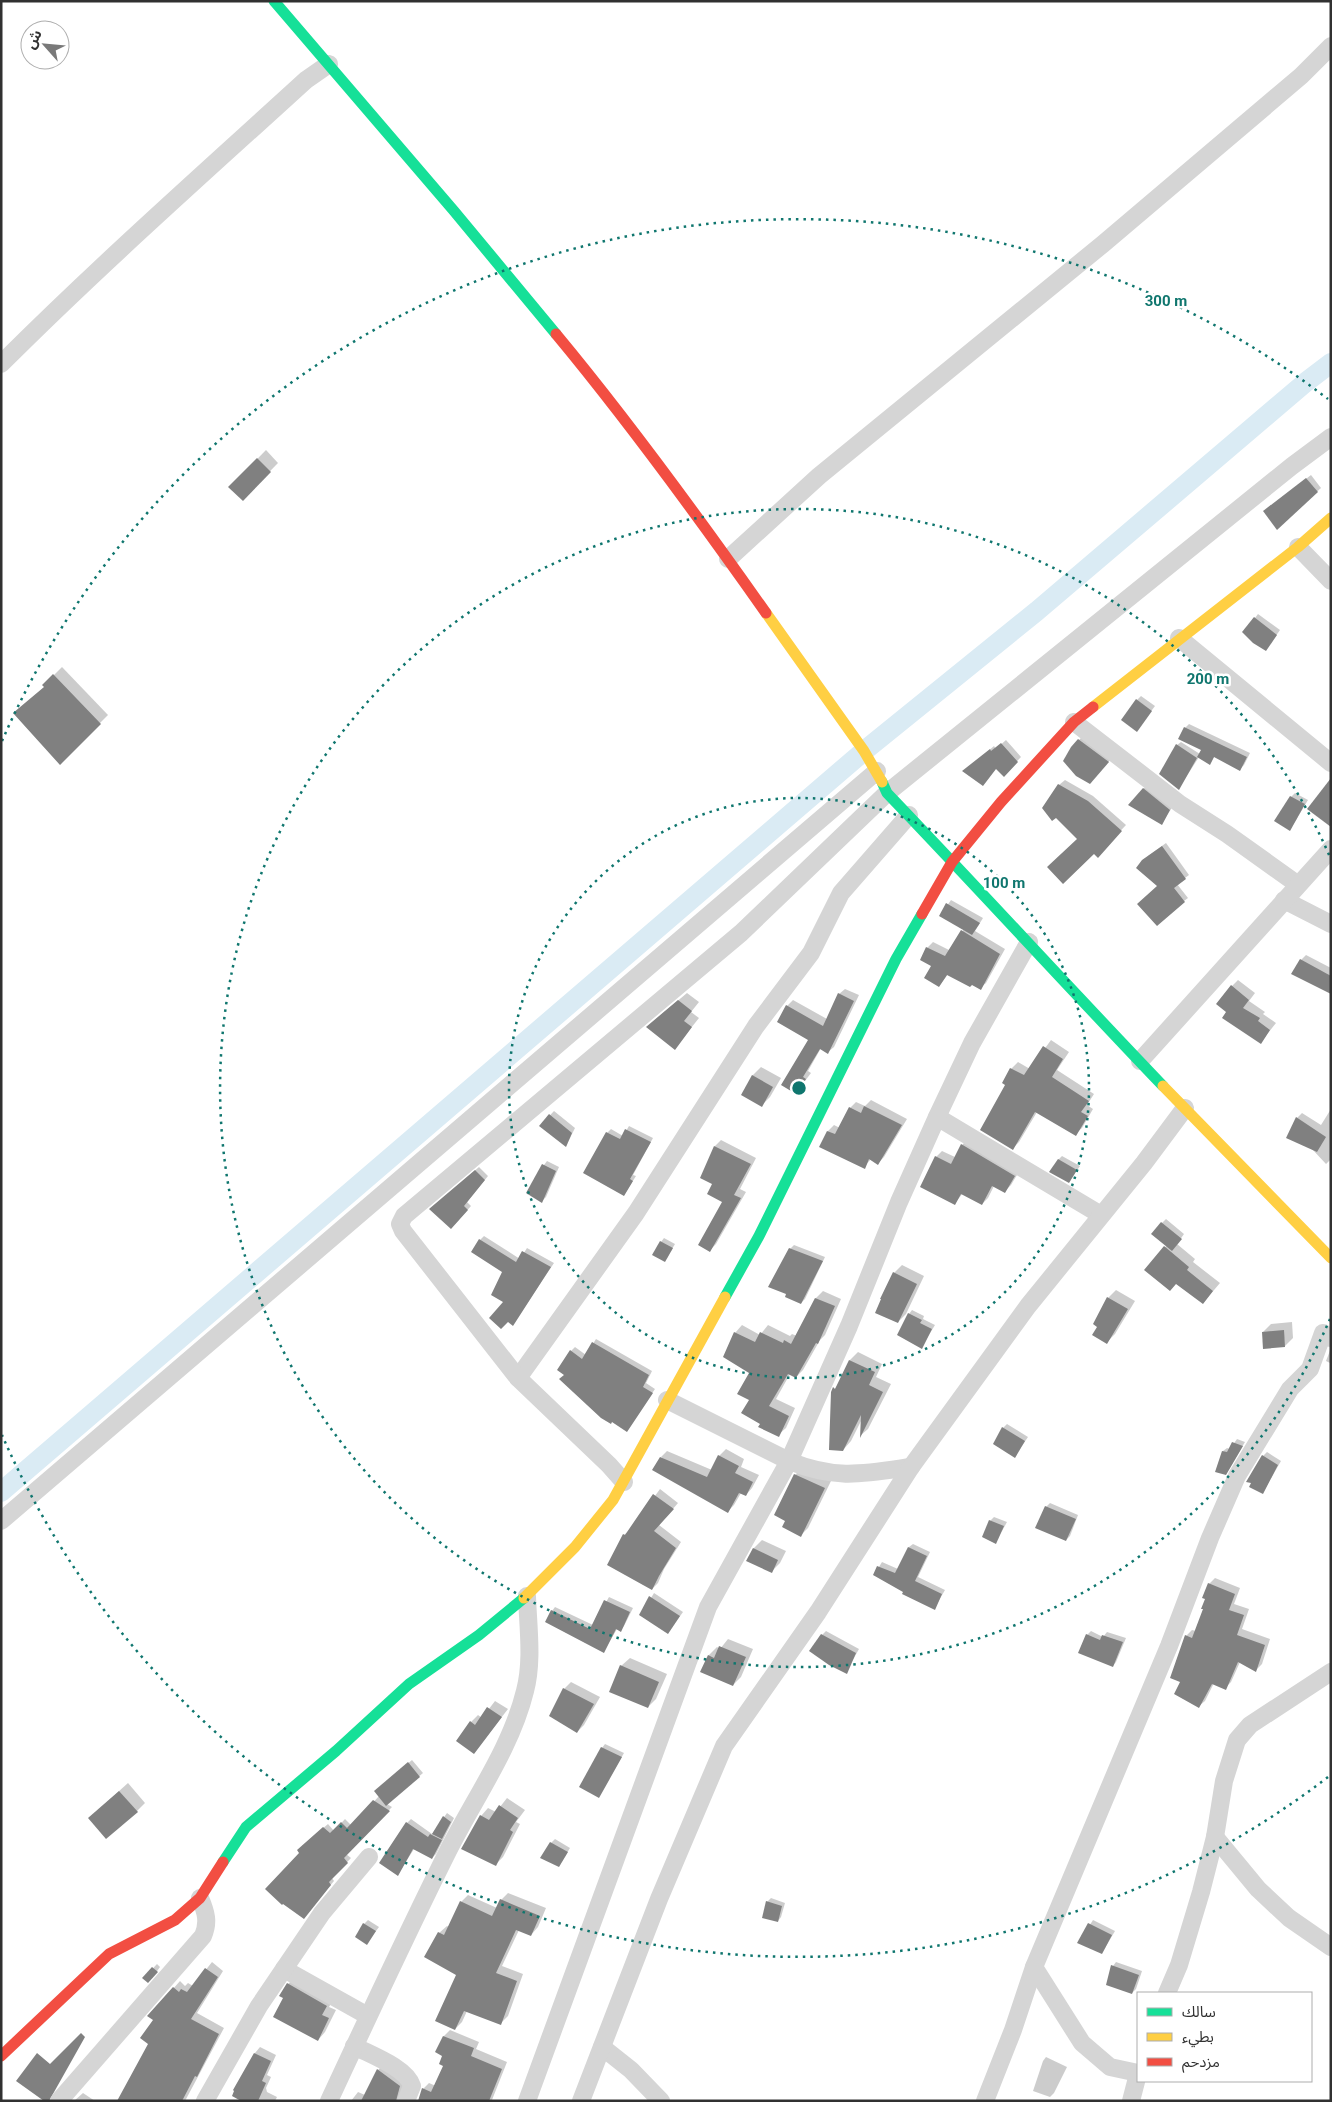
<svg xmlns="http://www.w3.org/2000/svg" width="1332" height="2102" viewBox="0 0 1332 2102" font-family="Roboto,'Noto Sans Arabic',sans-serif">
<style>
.shadow{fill:#0003}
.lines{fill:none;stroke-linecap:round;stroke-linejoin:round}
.canal{stroke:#daebf4;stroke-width:20}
.building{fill:#808080}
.street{stroke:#d5d5d5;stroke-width:18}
.fast{stroke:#16e098;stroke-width:11}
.slow{stroke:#ffcf43;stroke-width:11}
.jam{stroke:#f24e42;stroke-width:11}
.ring{fill:none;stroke:#0f766e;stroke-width:2.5;stroke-dasharray:2.5 5}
.centre{fill:#0f766e;stroke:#fff;stroke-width:2.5}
.ring-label{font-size:15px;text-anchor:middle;font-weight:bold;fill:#0f766e;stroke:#fff;stroke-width:5;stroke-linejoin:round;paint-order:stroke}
</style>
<rect width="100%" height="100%" fill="#fff"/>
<g class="shadow">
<path d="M266,450L278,463L243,499L230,487Z"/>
<path d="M1311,475L1321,488L1277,528L1264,511Z"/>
<path d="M1258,614L1280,630L1266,650L1255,618Z"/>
<path d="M62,667L108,715L60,763L44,685Z"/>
<path d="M1141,696L1155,706L1140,726L1137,700Z"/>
<path d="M1189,724L1250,753L1244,765L1240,769L1215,756L1209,763L1199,757L1179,788L1177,745L1181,742L1200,754L1202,750L1185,728Z"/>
<path d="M1083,736L1112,758L1094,778L1072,747Z"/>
<path d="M1006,740L1021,757L1004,775L996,768H968L994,746L996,749Z"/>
<path d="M1065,780L1093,796L1126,825L1097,856L1056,817L1059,785Z"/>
<path d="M1147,786L1173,806L1162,823L1143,789Z"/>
<path d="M1295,793L1308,800L1290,830L1291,797Z"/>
<path d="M1166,843L1189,875L1177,884L1188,898L1184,901L1158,886L1148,856Z"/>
<path d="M951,900L983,918L975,931L1005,949L986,983L980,988L948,974L939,986L927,948L933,942L949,950L964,929L940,916Z"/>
<path d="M1306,955L1331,968V993L1301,960Z"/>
<path d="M1238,980L1255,993L1249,1001L1265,1012L1263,1014L1276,1023L1261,1042L1227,1012L1232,986Z"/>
<path d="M845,989L859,995L834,1047L828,1052L821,1048L808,1071L811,1073L796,1093L809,1039L778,1022L787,1006L793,1000L827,1019L839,994Z"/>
<path d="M687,993L699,1002L691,1012L699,1018L675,1048L656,1019Z"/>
<path d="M1051,1040L1069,1052L1057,1070L1094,1094L1087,1105L1093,1109L1082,1128L1075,1134L1037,1112L1019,1142L1013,1148L1007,1085L1011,1069L1018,1062L1030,1069Z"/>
<path d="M761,1067L781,1078L770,1097L762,1105L742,1094L753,1075Z"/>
<path d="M871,1100L907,1119L884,1157L878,1163L871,1159L864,1167L821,1146L828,1131L834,1125L840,1128L850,1108L856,1102L865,1106Z"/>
<path d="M1331,1109V1159L1326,1164L1312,1149L1297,1118L1302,1113L1321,1125Z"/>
<path d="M554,1111L575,1128L566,1146L541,1125Z"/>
<path d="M629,1126L653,1138L633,1175L636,1176L624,1195L585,1172L607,1133L611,1129L623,1136Z"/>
<path d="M968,1139L1020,1170L1011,1185L1005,1191L994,1186L988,1198L982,1204L963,1193L955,1203L936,1157L942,1151L955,1157L962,1145Z"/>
<path d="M721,1140L756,1158L740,1189L746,1192L716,1244L710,1250L723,1201L714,1184L702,1177L715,1146Z"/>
<path d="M1062,1156L1080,1166L1069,1182L1058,1160Z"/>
<path d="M547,1161L559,1167L546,1197L542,1201L544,1165Z"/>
<path d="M479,1167L488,1176L467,1202L471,1206L455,1224L434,1206Z"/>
<path d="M1166,1219L1184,1234L1177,1244L1195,1259L1193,1262L1220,1283L1203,1303L1176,1283L1146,1270L1167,1245L1162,1223Z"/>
<path d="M484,1236L520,1259L527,1248L554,1263L516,1320L505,1302L503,1272L480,1240Z"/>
<path d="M664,1238L675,1244L665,1261L661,1242Z"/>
<path d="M794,1245L825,1257L805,1299L801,1303L790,1249Z"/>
<path d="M902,1265L924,1276L906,1314L898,1322L894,1273Z"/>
<path d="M1116,1290L1135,1301L1115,1334L1107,1342L1108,1298Z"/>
<path d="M823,1291L841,1299L825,1335L820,1340L803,1370L796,1377L790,1374L776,1399L795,1408L786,1428L778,1435L761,1424L751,1400V1373L735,1333L742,1325L760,1335L768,1325L790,1336L792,1334L797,1336L816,1298Z"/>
<path d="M912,1310L924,1316L923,1319L935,1325L921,1348L909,1314Z"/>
<path d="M1292,1322L1293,1338L1285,1346L1263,1332L1271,1324Z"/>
<path d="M596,1339L652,1371L646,1383L655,1389L627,1430L566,1374L571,1351L575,1347L586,1355Z"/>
<path d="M1331,1348V1362L1330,1363L1326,1361Z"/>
<path d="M858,1352L882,1364L876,1377L891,1384L868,1429L861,1435L862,1419L851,1441L843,1450L833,1392L839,1383L850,1360Z"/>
<path d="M1007,1424L1028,1437L1015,1456L1003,1428Z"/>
<path d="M1237,1439L1245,1442L1226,1474L1223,1451L1227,1448L1230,1449Z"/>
<path d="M726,1449L744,1459L741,1467L759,1475L752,1488L746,1495L741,1493L734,1505L728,1511L661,1457L667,1451L712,1470L719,1456Z"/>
<path d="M1267,1452L1281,1461L1263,1492V1456Z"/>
<path d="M802,1468L831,1481L808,1528L801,1535L787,1520L795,1475Z"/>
<path d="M660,1489L678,1503L659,1525L681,1542L664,1569L658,1583L652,1589L624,1535L631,1529Z"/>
<path d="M1050,1503L1078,1515L1070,1536L1066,1540L1046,1507Z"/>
<path d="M994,1517L1007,1522L996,1542L990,1521Z"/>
<path d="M762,1540L786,1551L780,1563L772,1571L748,1560L754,1548Z"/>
<path d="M913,1544L930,1552L918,1577L945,1590L934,1609L874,1575L882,1562L898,1569L909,1547Z"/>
<path d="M1215,1578L1240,1588L1234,1604L1249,1609L1242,1629L1270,1639L1262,1664L1256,1670L1240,1662L1231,1682L1225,1688L1214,1683L1205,1701L1199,1706L1182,1682L1186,1636L1192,1630L1196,1631L1204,1608L1209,1584Z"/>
<path d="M654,1593L683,1612L668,1633L641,1615Z"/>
<path d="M609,1597L633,1608L624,1626L621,1630L617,1629L604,1651L552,1611L555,1607L593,1625Z"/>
<path d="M826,1631L859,1649L846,1672L822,1635Z"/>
<path d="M1091,1631L1103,1637L1107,1632L1126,1638L1116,1662L1113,1666L1087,1635Z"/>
<path d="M728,1639L753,1649L741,1677L733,1685L702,1671L709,1655L717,1647L720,1649Z"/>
<path d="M630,1658L667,1674L656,1699L648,1707L621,1666Z"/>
<path d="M571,1682L600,1697L584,1725L577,1732L564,1689Z"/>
<path d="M495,1701L508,1709L474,1753L471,1722L478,1715L482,1718Z"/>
<path d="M605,1744L624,1753L599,1797L602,1748Z"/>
<path d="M412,1760L423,1773L387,1804L392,1807L346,1854L351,1858L332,1878L334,1881L307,1913L301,1853L302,1846L328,1824L334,1831L345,1819L352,1826L379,1796V1788Z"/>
<path d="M128,1783L145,1803L137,1811L98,1810Z"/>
<path d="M507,1798L525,1810L516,1822L520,1824L503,1857L496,1864L481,1816L488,1808L496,1812Z"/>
<path d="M447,1813L454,1818L436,1854L432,1858L414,1849L398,1874L407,1823L411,1819L432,1834Z"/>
<path d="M555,1839L570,1848L559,1866L551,1843Z"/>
<path d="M508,1893L546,1908L538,1927L531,1935L519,1930L502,1966L523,1974L508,2016L500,2024L467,2011L462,2022L455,2029L458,1975L439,1933L447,1926L449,1927L461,1902L468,1895L497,1908L501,1900Z"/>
<path d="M771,1898L785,1903L781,1917L778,1921L767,1902Z"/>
<path d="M368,1920L379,1927L367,1943L364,1924Z"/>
<path d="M1093,1920L1115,1931L1102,1953L1079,1942Z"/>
<path d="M212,1962L223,1971L197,2013L224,2028L185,2101H130L150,2043L154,2019L149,2016L180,1981L185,1986L188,1983L193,1986Z"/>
<path d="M1116,1962L1142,1971L1136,1989L1132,1993L1113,1966Z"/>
<path d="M157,1964L160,1967L152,1978H144Z"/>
<path d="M296,1977L334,1998L329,2007L336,2010L325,2032L318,2040L285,1998L288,1984Z"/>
<path d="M450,2030L479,2042L476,2049L507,2062L492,2100L494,2101H418L423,2089L429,2083L436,2086L445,2065L444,2036Z"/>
<path d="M260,2047L276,2055L267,2075L271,2077L266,2088L267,2092L277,2097L275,2101H239L255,2053Z"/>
<path d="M1046,2057L1067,2067L1054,2093L1050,2097L1033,2091L1043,2061Z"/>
<path d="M384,2064L405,2079L403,2101H351L358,2092L365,2095L378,2070Z"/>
<path d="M83,2093L95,2101H74Z"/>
</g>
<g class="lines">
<path class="canal" d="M1,1492L864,751L1037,611L1306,382L1331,363"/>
</g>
<g class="building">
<path d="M257,458L271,472L243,501L228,487Z"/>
<path d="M1306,478L1318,492L1277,530L1263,511Z"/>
<path d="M1254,617L1277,635L1266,651L1253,643L1242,632Z"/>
<path d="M53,674L101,724L60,765L13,713L44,687L42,685Z"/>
<path d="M1136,699L1152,711L1137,732L1121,720Z"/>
<path d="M1184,727L1247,757L1240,771L1214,757L1210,765L1197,757L1201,750L1178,739Z"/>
<path d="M1078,739L1109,762L1090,784L1076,776L1063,761L1071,747Z"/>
<path d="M1001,743L1018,762L1004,777L996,769L983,786L962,771L990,749L991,751Z"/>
<path d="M1176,744L1197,758L1179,790L1159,774Z"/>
<path d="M1331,778V827L1307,809Z"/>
<path d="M1058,784L1088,801L1122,831L1098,858L1094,854L1063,884L1047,867L1077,839L1056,818L1052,821L1042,808Z"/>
<path d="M1143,788L1170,810L1162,825L1128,805Z"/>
<path d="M1290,796L1305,804L1290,831L1274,821Z"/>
<path d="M1162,846L1186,879L1174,888L1185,902L1157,926L1137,904L1157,886L1136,868L1142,860Z"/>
<path d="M946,903L980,923L972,935L939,916Z"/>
<path d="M961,930L1000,954L981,990L972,985L970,987L947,975L939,987L924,978L931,966L920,960L926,947L945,956Z"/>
<path d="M1300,959L1331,976V994L1291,974Z"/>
<path d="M1231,985L1249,1000L1243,1008L1260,1018L1258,1021L1270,1030L1261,1044L1222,1018L1226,1012L1216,1004Z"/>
<path d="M838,993L854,1001L828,1054L820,1049L803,1077L806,1079L796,1094L781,1085L808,1040L777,1022L786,1005L823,1026Z"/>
<path d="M678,1000L692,1011L684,1021L692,1027L675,1050L646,1027Z"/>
<path d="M1043,1046L1063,1059L1052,1077L1089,1101L1081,1112L1088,1116L1076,1136L1035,1112L1013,1150L980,1130L1005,1085L1002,1083L1010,1068L1024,1075Z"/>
<path d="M752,1075L773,1087L762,1107L741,1095Z"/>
<path d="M864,1106L902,1125L878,1165L869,1159L865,1169L819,1147L827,1131L835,1134L849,1107L861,1113Z"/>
<path d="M549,1114L572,1133L566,1147L539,1126Z"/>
<path d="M1296,1117L1326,1137L1317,1152L1286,1138Z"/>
<path d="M625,1129L651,1142L630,1179L633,1181L624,1196L583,1173L606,1132L620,1139Z"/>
<path d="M961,1144L1015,1176L1005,1193L992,1186L982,1205L961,1194L955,1205L920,1187L935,1156L951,1164Z"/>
<path d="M714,1146L751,1164L734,1195L741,1198L710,1252L698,1245L722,1202L707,1194L712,1184L700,1178Z"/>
<path d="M1058,1159L1077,1170L1069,1183L1049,1172Z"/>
<path d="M542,1164L556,1171L542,1203L526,1193Z"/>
<path d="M475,1170L485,1180L464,1206L468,1210L451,1229L429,1209Z"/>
<path d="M1161,1222L1182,1239L1172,1251L1151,1234Z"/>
<path d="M479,1239L516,1262L522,1251L551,1267L513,1326L508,1322L501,1329L489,1318L503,1302L491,1295L502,1272L471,1252Z"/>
<path d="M660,1241L673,1248L665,1262L652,1255Z"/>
<path d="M1164,1246L1189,1267L1187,1270L1213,1291L1203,1304L1176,1284L1170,1291L1144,1270Z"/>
<path d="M789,1248L823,1261L801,1304L785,1297L786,1294L768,1287Z"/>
<path d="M893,1272L917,1284L898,1323L875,1313L881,1299H880Z"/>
<path d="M1107,1297L1128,1309L1107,1344L1092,1335L1097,1327L1093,1324Z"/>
<path d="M815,1298L835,1306L818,1344L816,1343L796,1378L788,1374L769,1406L789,1416L779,1437L758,1427L760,1424L741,1413L749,1400L737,1394L749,1373L723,1357L734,1332L755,1342L760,1332L783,1343L784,1340L791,1344Z"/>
<path d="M908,1313L922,1320L920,1323L932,1329L922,1349L897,1335Z"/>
<path d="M1284,1330L1285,1347L1263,1349L1262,1332Z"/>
<path d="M592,1342L649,1375L643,1387L653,1393L627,1432L612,1422L611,1424L601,1418L559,1379L564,1375L557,1370L570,1350L582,1359Z"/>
<path d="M849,1360L875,1372L869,1385L883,1392L860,1438L861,1415L843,1451L829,1450L831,1392L833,1387L835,1389Z"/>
<path d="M1002,1427L1025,1441L1015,1458L993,1444Z"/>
<path d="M1232,1442L1243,1446L1226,1475L1215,1472L1222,1451L1227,1452Z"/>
<path d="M718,1455L739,1466L735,1473L753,1482L746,1496L739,1493L728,1513L652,1470L660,1457L707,1477Z"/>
<path d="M1262,1455L1278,1465L1263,1494L1249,1487L1251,1483L1246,1482Z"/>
<path d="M794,1474L825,1488L801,1537L782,1527L785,1521L774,1515Z"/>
<path d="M653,1494L674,1509L654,1531L676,1548L659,1576L652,1590L607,1565L623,1534L625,1535Z"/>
<path d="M1045,1506L1076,1519L1066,1541L1035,1528Z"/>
<path d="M989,1520L1004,1526L996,1544L982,1537Z"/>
<path d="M908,1547L927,1556L915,1581L942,1594L935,1610L902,1594L903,1592L873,1575L877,1566L895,1573Z"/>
<path d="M753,1548L778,1560L772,1573L746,1561Z"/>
<path d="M1208,1583L1235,1594L1229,1610L1244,1615L1237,1635L1265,1645L1256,1672L1238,1662L1226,1690L1212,1684L1199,1708L1174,1694L1180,1682L1170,1678L1185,1635L1192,1638L1203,1609H1201L1205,1599L1202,1598Z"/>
<path d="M649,1596L680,1616L668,1634L639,1615Z"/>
<path d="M604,1600L630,1612L621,1632L616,1629L604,1653L545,1622L551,1610L590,1629Z"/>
<path d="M821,1634L856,1653L847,1674L829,1665L809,1651Z"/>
<path d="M1086,1634L1100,1640L1102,1635L1123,1642L1113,1667L1078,1653Z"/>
<path d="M719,1646L746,1657L733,1686L700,1672L708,1655L714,1658Z"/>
<path d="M620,1665L659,1682L648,1708L609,1692Z"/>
<path d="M563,1688L594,1704L577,1733L549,1716Z"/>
<path d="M487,1707L502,1717L474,1754L456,1741L470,1721L475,1725Z"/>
<path d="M601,1747L622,1757L599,1798L579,1787Z"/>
<path d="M408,1762L420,1777L386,1806L374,1791Z"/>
<path d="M119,1791L138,1812L106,1839L88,1818Z"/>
<path d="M373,1800L390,1811L344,1858L348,1863L329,1882L331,1885L304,1919L283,1904L282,1905L265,1889L299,1853L297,1850L323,1827L330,1833L341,1822L347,1828Z"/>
<path d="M499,1805L518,1818L510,1830L513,1832L496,1866L461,1849L480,1815L489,1820Z"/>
<path d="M443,1816L451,1822L442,1839L432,1834Z"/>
<path d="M406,1822L428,1837L430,1834L442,1840L432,1859L413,1849L398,1876L379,1863Z"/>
<path d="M550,1842L568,1852L559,1867L540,1858Z"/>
<path d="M500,1899L540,1916L531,1936L516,1930L496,1973L517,1981L501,2025L464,2011L455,2030L435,2021L456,1975L424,1957L438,1932L444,1935L460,1901L492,1916Z"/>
<path d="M766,1901L782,1906L778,1922L762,1918Z"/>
<path d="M363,1923L376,1931L367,1945L355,1937Z"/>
<path d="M1088,1923L1112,1935L1102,1954L1077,1943Z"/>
<path d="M1111,1965L1139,1975L1132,1994L1106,1985Z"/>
<path d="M152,1967L158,1972L148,1983L142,1978Z"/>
<path d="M205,1968L218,1977L191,2019L219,2034L197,2077L195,2076L182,2101H117L148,2044L140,2038L153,2020L147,2016L173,1987L179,1992L181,1989L187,1992Z"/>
<path d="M287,1983L327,2006L322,2015L329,2018L318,2041L273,2017L283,1998L279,1996Z"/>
<path d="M81,2033L85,2037L49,2101H44L16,2081L37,2053L50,2064Z"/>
<path d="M443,2036L474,2048L471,2056L502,2069L489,2101H418L422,2088L431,2092L443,2066L439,2064L442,2056L435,2052Z"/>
<path d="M254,2053L271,2061L262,2081L266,2083L258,2101H241L232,2096L234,2091L233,2090Z"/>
<path d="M377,2069L400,2086L396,2101H361Z"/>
</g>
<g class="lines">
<g class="street">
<path d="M1,364C99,266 203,174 306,80L329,64"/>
<path d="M1298,547L1331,581"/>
<path d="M728,559L819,476L1103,244L1301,76L1331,46"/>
<path d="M1179,638L1331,763"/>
<path d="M1074,722L1180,804L1227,834L1297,884"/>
<path d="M1284,900L1331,924"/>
<path d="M1140,1061L1331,849"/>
<path d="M937,1117L1101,1215"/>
<path d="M518,1378L636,1213L756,1026L811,953L841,893L909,815"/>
<path d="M667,1400L789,1461C836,1480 863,1474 911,1467"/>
<path d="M624,1482L609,1465L518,1378L403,1231L400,1224L404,1216L741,933L887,793L1292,466L1331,437"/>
<path d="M1,1521L877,771"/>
<path d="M1215,1837L1258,1889L1289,1918L1331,1947"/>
<path d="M1034,1967L1082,2043L1110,2067L1138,2073"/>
<path d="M284,1969L368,2016"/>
<path d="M1167,1993L1179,1965L1201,1892L1215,1837L1224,1781L1237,1740L1250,1725L1331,1672"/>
<path d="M354,2046C371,2055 407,2068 412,2086L406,2101"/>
<path d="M602,2047L631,2070L661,2101"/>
<path d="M59,2101L203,1936C209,1922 206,1912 200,1898"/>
<path d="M205,2101L259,2006L322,1913L369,1857"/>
<path d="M329,2101C368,2017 407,1933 448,1851C474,1799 511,1748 525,1691C533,1661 528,1627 527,1596"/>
<path d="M527,2101L708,1607L789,1461L849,1326L899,1202L937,1117L972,1043L1029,942"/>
<path d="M581,2101L659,1899L724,1746L818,1612L911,1467L1028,1306L1144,1163L1185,1108"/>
<path d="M985,2101L1013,2030L1034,1967L1169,1646L1210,1538L1237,1476L1290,1389L1310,1369L1323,1333L1331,1338"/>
<path d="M1131,2101L1138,2074"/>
</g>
<g class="fast">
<path d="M274,1L454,211L556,334"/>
<path d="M882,782L887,793C980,890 1070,989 1163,1086"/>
<path d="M725,1297L759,1236L896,959L922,914"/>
<path d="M223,1862L246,1827L336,1751L409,1684L479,1635L524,1598"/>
</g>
<g class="slow">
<path d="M766,613L864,751L882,782"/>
<path d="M1093,707L1298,547L1331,518"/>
<path d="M1163,1086L1331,1258"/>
<path d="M524,1598L575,1547L613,1500L725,1297"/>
</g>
<g class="jam">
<path d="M556,334C630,423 699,518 766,613"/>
<path d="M922,914L952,862L1001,802L1074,722L1093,707"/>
<path d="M1,2056L109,1954L175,1920L200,1898L223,1862"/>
</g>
</g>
<g class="ring">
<circle cx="799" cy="1088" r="290"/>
<path d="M1330 1319A579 579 0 1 1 1330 857"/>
<path d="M1328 1777A869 869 0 0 1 2 1435M2 741A869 869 0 0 1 1328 399"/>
</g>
<circle cx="799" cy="1088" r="8" class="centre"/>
<g class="ring-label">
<text x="1166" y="306">300 m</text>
<text x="1208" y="684">200 m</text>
<text x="1004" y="888">100 m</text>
</g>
<rect width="1332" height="2102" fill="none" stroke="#313131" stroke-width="5"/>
<rect x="1137" y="1992" width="175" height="90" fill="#ffffff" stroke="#adadad"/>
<rect x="1147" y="2008" width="25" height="8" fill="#16e098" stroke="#adadad"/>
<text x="1182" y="2017" font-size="15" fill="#313131">سالك</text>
<rect x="1147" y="2033" width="25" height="8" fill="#ffcf43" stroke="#adadad"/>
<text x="1182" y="2042" font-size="15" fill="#313131">بطيء</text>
<rect x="1147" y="2058" width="25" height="8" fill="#f24e42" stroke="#adadad"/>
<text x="1182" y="2067" font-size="15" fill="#313131">مزدحم</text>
<g transform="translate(45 45) rotate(297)"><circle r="24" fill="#ffffff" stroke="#adadad"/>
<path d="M0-4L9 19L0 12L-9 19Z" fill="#797979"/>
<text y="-8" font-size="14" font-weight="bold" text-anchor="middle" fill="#313131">ش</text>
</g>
</svg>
